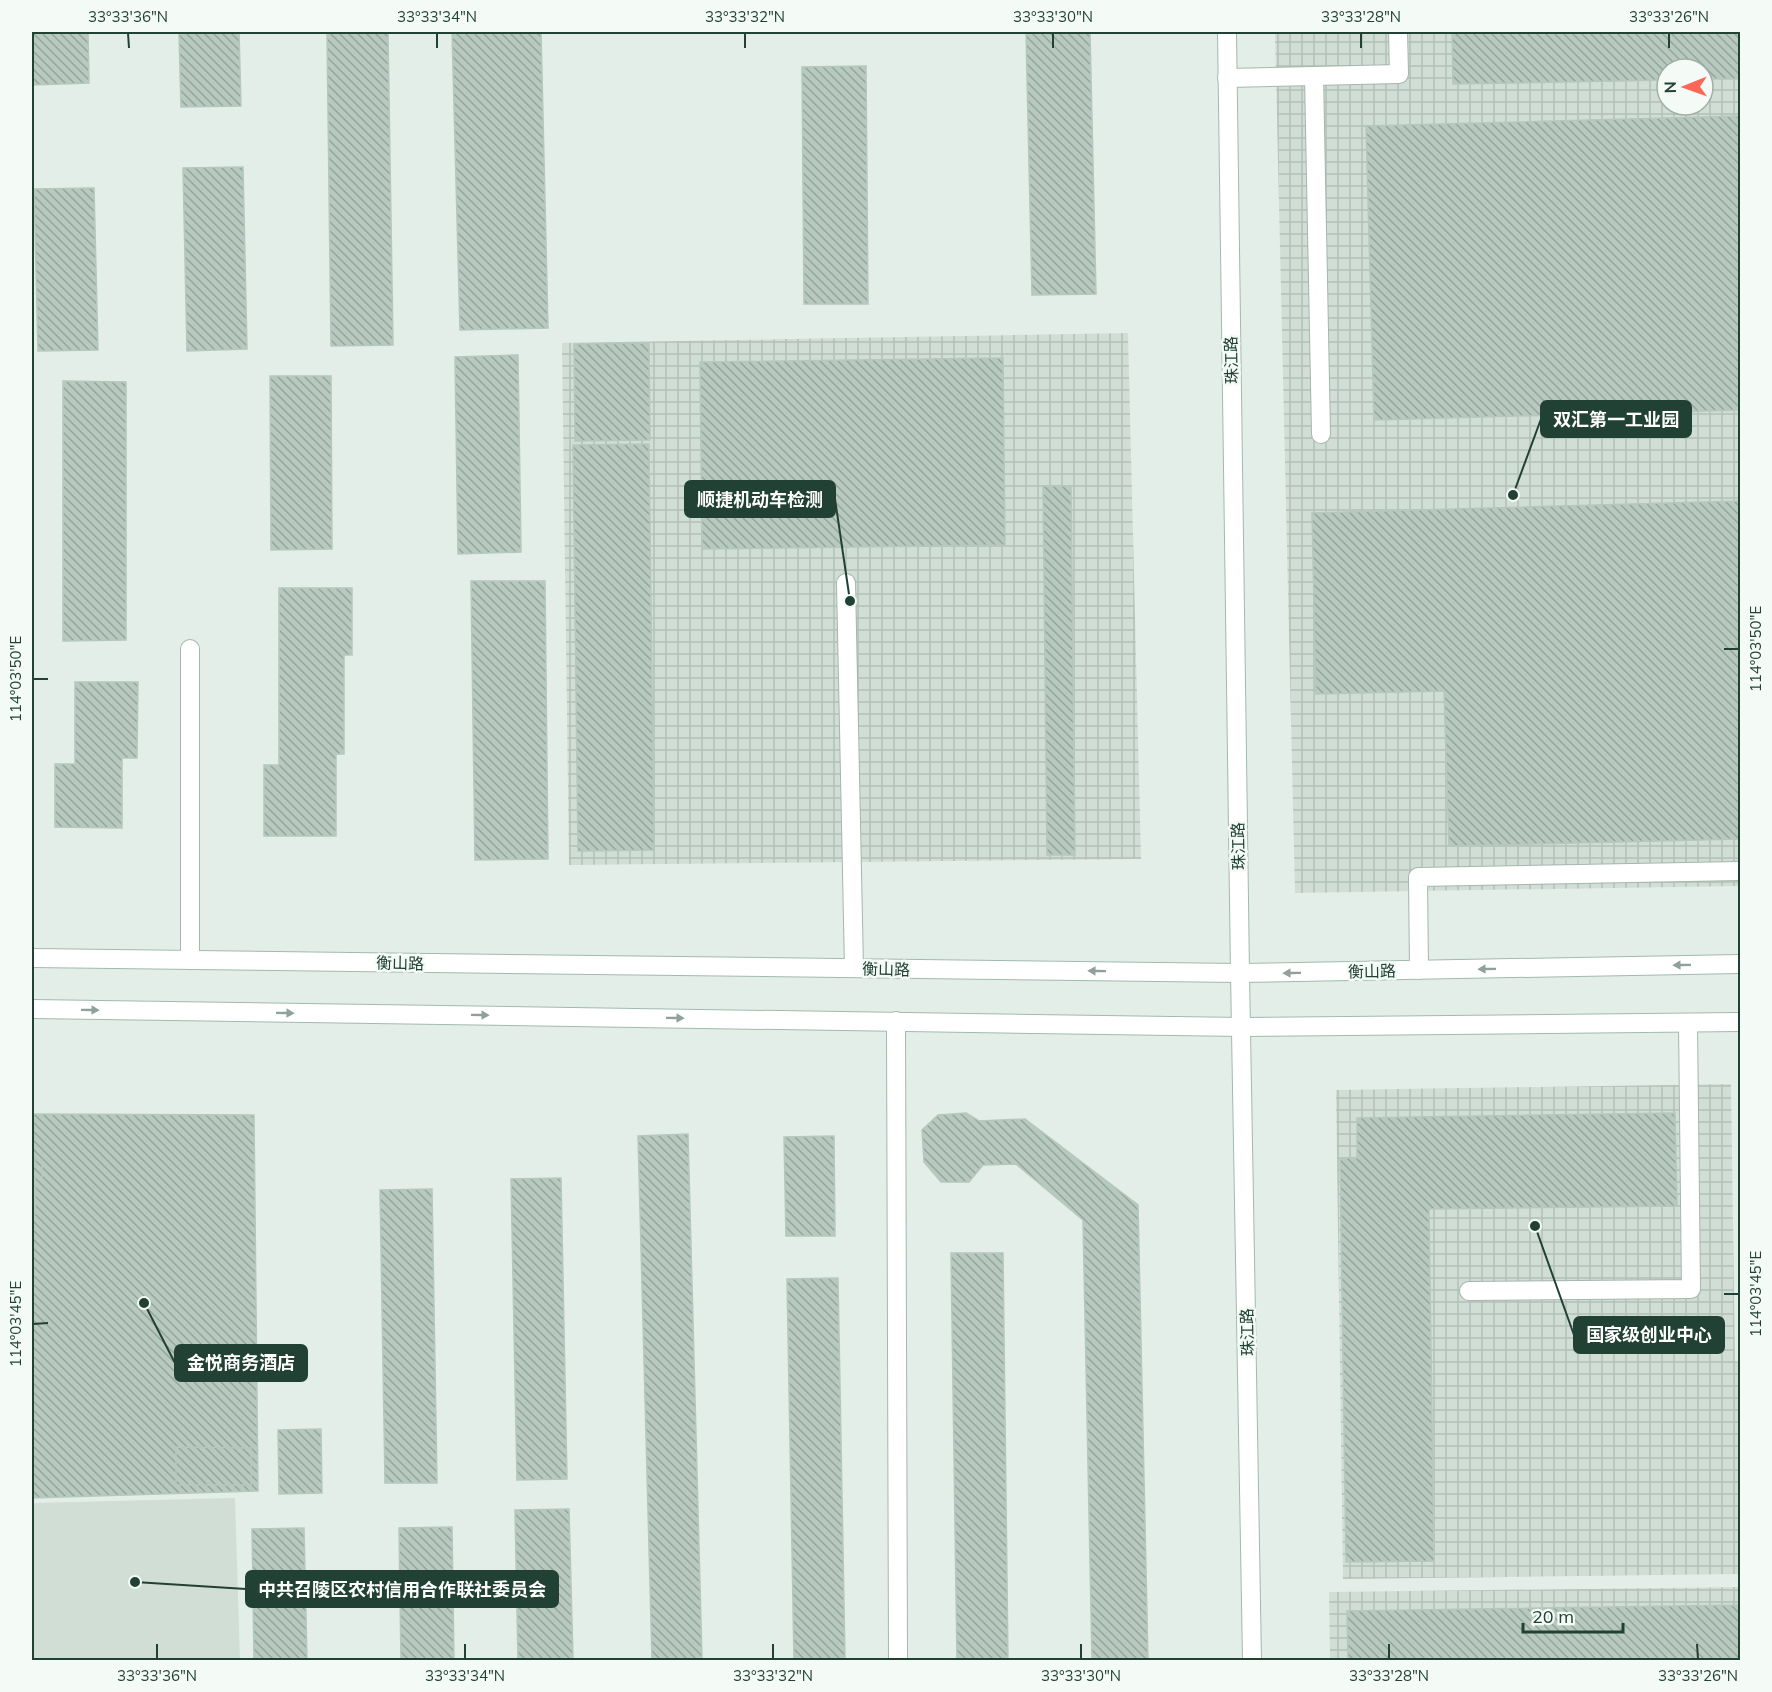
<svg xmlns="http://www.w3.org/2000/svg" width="1772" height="1692" viewBox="0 0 1772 1692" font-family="Mulish,'Noto Sans SC',sans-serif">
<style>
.built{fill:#d1ded6}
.industrial{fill:url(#industrial-grid);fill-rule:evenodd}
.building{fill:url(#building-back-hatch);stroke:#b5c8be;stroke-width:1.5}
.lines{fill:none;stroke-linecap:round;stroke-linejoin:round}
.street-casing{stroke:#a5b7ae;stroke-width:20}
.secondary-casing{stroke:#a1baae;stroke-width:20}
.street{stroke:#fff;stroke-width:18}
.secondary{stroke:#fff;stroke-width:18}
.oneway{fill:#90a09a}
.ticks{fill:none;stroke:#214134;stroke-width:2}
.labels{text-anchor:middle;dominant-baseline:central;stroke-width:5;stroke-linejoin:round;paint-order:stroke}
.street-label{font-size:16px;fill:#214134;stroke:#f4faf6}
.leader{fill:none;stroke:#214134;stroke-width:2}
.callout-dot{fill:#214134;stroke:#f4faf6;stroke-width:2}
.callout{fill:#214134;stroke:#214134;stroke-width:2}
.callout-label{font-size:18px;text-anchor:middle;font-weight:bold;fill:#fff}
.neatline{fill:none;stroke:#214134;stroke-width:2}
.ticks-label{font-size:15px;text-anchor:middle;fill:#214134}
</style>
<defs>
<pattern id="industrial-grid" width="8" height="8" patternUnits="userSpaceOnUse" patternTransform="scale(1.5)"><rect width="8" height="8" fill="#d1ded6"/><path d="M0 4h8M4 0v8" fill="none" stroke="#b3c0b8"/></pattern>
<pattern id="building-back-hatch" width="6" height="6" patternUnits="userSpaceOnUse" patternTransform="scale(1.5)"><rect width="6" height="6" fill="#b8c9c0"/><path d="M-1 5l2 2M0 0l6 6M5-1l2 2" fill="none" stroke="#95a59d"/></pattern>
</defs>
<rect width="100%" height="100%" fill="#e3eee8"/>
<path class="built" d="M235,1498L240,1660H32V1503Z"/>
<g class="industrial">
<path d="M1275,32H1740V886L1295,893ZM1667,69H1703V105H1667Z"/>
<path d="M1128,333L1141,859L569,865L562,343Z"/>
<path d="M1731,1084L1735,1361L1740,1362V1574L1343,1579L1336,1090Z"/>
<path d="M1740,1587V1660H1330L1329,1592Z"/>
</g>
<g class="building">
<path d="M32,32H88L89,83L32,85Z"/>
<path d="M179,32H239L241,106L181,107Z"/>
<path d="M327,32H388L393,345L331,346Z"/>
<path d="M452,32H541L548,328L460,330Z"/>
<path d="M1026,32H1090L1096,294L1032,295Z"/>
<path d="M1452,32H1740V79H1703V69H1667V80L1453,84Z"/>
<path d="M866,66L868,304H804L802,67Z"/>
<path d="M1740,116V410L1374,420L1366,126Z"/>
<path d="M243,167L247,349L187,351L183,168Z"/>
<path d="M94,188L98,350L38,351L34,189Z"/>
<path d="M649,343L650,440L575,441L574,344Z"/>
<path d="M518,355L521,552L458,554L455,357Z"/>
<path d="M1003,358L1005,545L702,549L700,362Z"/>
<path d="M270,376H331L332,549L271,550Z"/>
<path d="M63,381L126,382V640L63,641Z"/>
<path d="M649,444L654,850L578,851L573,445Z"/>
<path d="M1043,486H1071L1075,855H1047Z"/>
<path d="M1740,501V839L1449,846L1444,691L1316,694L1312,513Z"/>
<path d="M471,581H545L548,859L475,860Z"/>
<path d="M279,588H352V655H344V754H336V836H264V765H279Z"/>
<path d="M75,682H138L137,758H122V828L55,827V764H75Z"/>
<path d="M966,1113L979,1121L1025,1119L1138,1205L1148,1660H1092L1083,1220L1016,1164L983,1165L969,1182H941L924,1162L922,1130L938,1115Z"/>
<path d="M1675,1113L1677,1206L1429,1209L1434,1561L1346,1562L1340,1158H1357V1118Z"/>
<path d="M32,1114L254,1115L258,1491L32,1498Z"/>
<path d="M688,1134L702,1660H652L638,1136Z"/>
<path d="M834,1136L835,1236H786L784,1137Z"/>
<path d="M32,1160H42V1177H35V1214H32Z"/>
<path d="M561,1178L567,1479L517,1480L511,1179Z"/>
<path d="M432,1189L437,1483H385L380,1190Z"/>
<path d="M951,1253H1003L1008,1660H957Z"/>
<path d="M838,1278L845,1660H794L787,1279Z"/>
<path d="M321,1429L322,1493L279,1494L278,1430Z"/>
<path d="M176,1447L251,1448V1485H176Z"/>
<path d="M569,1509L573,1660H518L515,1510Z"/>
<path d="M452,1527L454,1660H401L399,1528Z"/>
<path d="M304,1528L307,1660H254L252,1529Z"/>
<path d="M1740,1605V1660H1348L1347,1611Z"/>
</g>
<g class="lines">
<g class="street-casing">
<g id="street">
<path d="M1314,76L1321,434"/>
<path d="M1227,78L1399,74L1398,32"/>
<path d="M846,583L854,968"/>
<path d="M190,960V649"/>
<path d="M1419,970L1418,877L1740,871"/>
<path d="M896,1021L898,1660"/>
<path d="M1469,1291L1691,1289L1688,1023"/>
</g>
</g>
<g class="secondary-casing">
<g id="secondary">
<path d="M1227,32L1240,973L1252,1660"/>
<path d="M32,958L1240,973L1740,964"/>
<path d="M32,1009L1242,1027L1740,1022"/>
</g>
</g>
<use href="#street" class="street"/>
<use href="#secondary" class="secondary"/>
</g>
<defs><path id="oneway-solid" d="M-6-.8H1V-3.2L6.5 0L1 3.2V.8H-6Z" transform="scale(1.5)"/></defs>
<g class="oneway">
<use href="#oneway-solid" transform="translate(1682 965) rotate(179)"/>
<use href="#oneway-solid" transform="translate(1487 969) rotate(179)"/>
<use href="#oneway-solid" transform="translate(1097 971) rotate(-179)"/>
<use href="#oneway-solid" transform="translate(1292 973) rotate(179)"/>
<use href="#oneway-solid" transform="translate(90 1010) rotate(1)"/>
<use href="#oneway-solid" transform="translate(285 1013) rotate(1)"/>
<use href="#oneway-solid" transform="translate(480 1015) rotate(1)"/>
<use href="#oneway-solid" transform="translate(675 1018) rotate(1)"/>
</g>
<path class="ticks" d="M128,33L129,48M437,33V48M745,33V48M1053,33V48M1361,33V48M1669,33V48M1724,649H1739M33,679H48M1724,1294H1739M33,1324L48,1323M157,1644V1659M465,1644V1659M773,1644V1659M1081,1644V1659M1389,1644V1659M1697,1644L1698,1659"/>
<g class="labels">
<g class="street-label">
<text transform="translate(1231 360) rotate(-91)">珠江路</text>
<text transform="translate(1238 846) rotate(-91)">珠江路</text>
<text transform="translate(400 963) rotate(1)">衡山路</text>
<text transform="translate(886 969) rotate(1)">衡山路</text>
<text transform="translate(1372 971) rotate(-1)">衡山路</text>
<text transform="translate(1247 1332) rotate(-91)">珠江路</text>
</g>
</g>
<path class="leader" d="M1513 495L1541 419M850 601L835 499M1535 1226L1574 1335M144 1303L175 1363M135 1582L246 1589"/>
<g class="callout-dot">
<circle cx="1513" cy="495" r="6"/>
<circle cx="850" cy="601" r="6"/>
<circle cx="1535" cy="1226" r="6"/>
<circle cx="144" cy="1303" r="6"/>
<circle cx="135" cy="1582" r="6"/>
</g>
<g class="callout">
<rect x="1541" y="401" width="150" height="36" rx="6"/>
<rect x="685" y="481" width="150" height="36" rx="6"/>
<rect x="1574" y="1317" width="150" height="36" rx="6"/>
<rect x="175" y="1345" width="132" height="36" rx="6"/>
<rect x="246" y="1571" width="312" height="36" rx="6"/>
</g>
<g class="callout-label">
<text x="1616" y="426">双汇第一工业园</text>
<text x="760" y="506">顺捷机动车检测</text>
<text x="1649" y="1341">国家级创业中心</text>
<text x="241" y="1369">金悦商务酒店</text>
<text x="402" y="1596">中共召陵区农村信用合作联社委员会</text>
</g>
<rect width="1772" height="1692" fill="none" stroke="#f4faf6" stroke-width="66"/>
<g transform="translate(1685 87) rotate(269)"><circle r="28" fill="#f4faf6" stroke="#a0b0a8" stroke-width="1.5"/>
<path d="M0-4.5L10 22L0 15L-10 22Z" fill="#fb6655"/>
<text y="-9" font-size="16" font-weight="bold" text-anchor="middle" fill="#214134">N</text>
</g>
<path d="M1523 1623v9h100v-9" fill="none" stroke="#214134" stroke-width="3"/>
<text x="1532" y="1623" font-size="18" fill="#214134" stroke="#f4faf6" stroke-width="4.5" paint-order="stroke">20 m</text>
<rect x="33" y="33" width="1706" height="1626" class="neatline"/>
<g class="ticks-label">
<text x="128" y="22">33°33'36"N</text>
<text x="437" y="22">33°33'34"N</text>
<text x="745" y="22">33°33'32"N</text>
<text x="1053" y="22">33°33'30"N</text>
<text x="1361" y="22">33°33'28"N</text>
<text x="1669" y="22">33°33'26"N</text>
<text transform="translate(1756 649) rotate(-90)" y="5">114°03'50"E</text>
<text transform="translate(16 679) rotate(-90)" y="5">114°03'50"E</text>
<text transform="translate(1756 1294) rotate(-90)" y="5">114°03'45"E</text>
<text transform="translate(16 1324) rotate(-90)" y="5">114°03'45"E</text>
<text x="157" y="1681">33°33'36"N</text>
<text x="465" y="1681">33°33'34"N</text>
<text x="773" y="1681">33°33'32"N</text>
<text x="1081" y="1681">33°33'30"N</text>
<text x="1389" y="1681">33°33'28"N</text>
<text x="1698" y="1681">33°33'26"N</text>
</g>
</svg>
